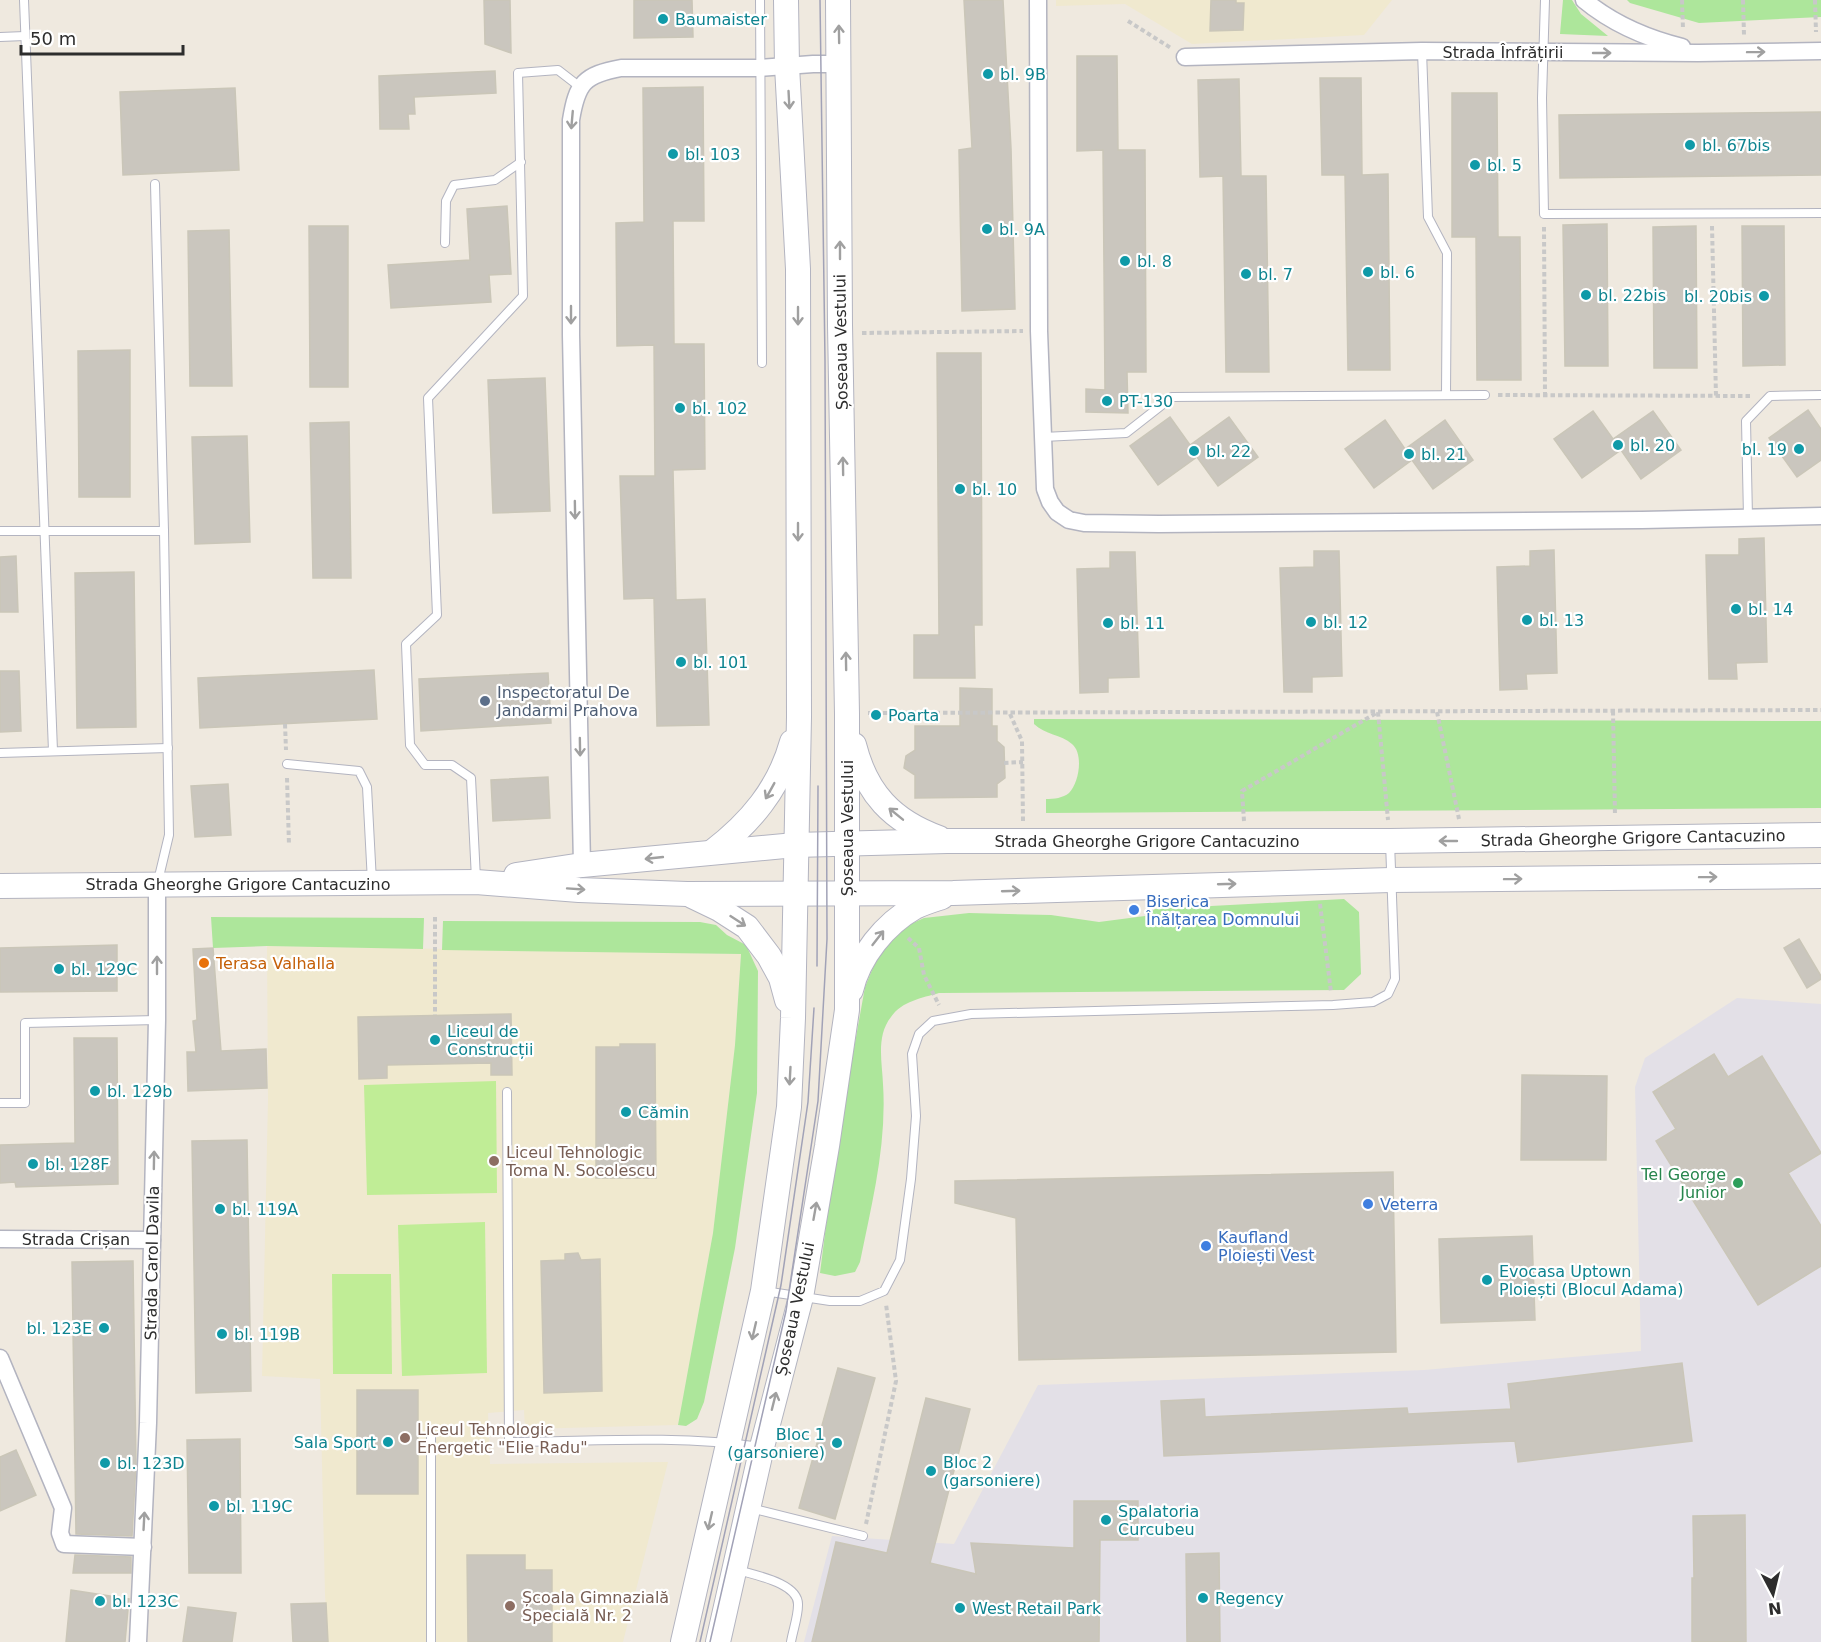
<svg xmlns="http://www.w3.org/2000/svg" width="1821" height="1642" viewBox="0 0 1821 1642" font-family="'DejaVu Sans',sans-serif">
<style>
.industrial{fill:#e3e0e7}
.education{fill:#f0e9cf}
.green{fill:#ade69b}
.pitch{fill:#c0ed96}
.building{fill:#cac6be;stroke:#cac6b8;stroke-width:1.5}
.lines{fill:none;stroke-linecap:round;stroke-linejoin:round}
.lane-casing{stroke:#b3b4c0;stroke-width:10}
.street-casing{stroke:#b3b4c0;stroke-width:19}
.secondary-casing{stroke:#b3b4c0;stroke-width:26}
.path{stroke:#c8c8c8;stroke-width:4;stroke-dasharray:4.5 3;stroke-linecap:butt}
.lane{stroke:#fff;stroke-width:8}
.street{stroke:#fff;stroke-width:16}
.secondary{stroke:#fff;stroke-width:24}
.tram{stroke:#a1a2b7;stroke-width:1.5}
.oneway{stroke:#a0a0a0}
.culture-dot{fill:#0f9aa8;stroke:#fff;stroke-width:2}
.service-dot{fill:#5c6f8a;stroke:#fff;stroke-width:2}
.shop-dot{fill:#3f7fe0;stroke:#fff;stroke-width:2}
.food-dot{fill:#e8710a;stroke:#fff;stroke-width:2}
.education-dot{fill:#8d6e63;stroke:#fff;stroke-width:2}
.leisure-dot{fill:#2e9e5b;stroke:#fff;stroke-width:2}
.labels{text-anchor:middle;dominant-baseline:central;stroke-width:4.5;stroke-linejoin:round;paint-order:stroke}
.culture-label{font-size:16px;fill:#0d838f;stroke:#fff;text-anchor:start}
.street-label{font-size:16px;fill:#2d2d2d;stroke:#fff}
.service-label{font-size:16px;fill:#4e5e75;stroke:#fff;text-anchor:start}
.shop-label{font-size:16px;fill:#366cbe;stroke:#fff;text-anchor:start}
.food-label{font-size:16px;fill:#c56008;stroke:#fff;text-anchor:start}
.education-label{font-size:16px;fill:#785e54;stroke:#fff;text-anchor:start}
.leisure-label{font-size:16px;fill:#27864d;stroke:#fff;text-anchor:end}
</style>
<rect width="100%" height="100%" fill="#efe9df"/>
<path class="industrial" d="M1737,998L1821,1004V1642H804L832,1536L954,1544L1038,1385L1424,1370L1641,1351L1635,1087L1645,1058Z"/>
<g class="education">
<path d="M1056,0H1392L1364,35L1192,44L1125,4L1056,6Z"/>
<path d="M267,946L741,954L735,1045L713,1233L678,1425L525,1429L524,1410L488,1413L490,1464L668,1462L623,1642H328L325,1594L320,1379L262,1376L268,1099Z"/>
</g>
<g class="green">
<path d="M1563,0H1572L1581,14L1608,36L1560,34Z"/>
<path d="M1627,0H1821V17L1699,23L1630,3Z"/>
<path d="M1034,719L1821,721V808L1046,813V799C1054,799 1063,798 1069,793C1079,783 1084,754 1072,744C1061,734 1045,735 1034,724Z"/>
<path d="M1344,899L1359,912L1361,974L1344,990L939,993C922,998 902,1001 891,1017C876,1036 882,1061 883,1084C887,1144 872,1203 860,1262L855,1272L835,1276L820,1273L835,1154L865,987L879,953L897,930L924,918L969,913L1051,915L1099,922L1145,916L1155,909Z"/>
<path d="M211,917L424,918L423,949L267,946L213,948Z"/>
<path d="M443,921L700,922L716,925L727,935L746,945L758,971L757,1093L735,1248L704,1402L697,1419L686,1426L678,1425L713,1233L735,1045L741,954L442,950Z"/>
</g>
<g class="pitch">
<path d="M496,1081L497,1193L367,1195L364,1085Z"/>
<path d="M485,1222L487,1373L402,1376L398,1225Z"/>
<path d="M332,1274H391L392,1374H333Z"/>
</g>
<g class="building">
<path d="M484,0H510L511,53L485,44Z"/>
<path d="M634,0H692L693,37L634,38Z"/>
<path d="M964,0H1003L1011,148L1015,309L962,311L959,150L972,148Z"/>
<path d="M1211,0H1236V3H1244L1243,30L1210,31Z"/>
<path d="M1077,56H1117L1118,150H1145L1146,372H1127L1128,413L1086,412V389L1105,390L1103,150L1077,151Z"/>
<path d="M495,71L496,93L414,97L415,114H408L409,129H380L379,76Z"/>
<path d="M1320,78H1361L1362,175L1388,174L1390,370H1348L1345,175H1322Z"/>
<path d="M1239,79L1241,176H1266L1269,372H1226L1223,176L1200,177L1198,80Z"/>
<path d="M703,87L704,221H673L674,344H704L705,469L673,470L676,600L705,599L709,725L657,726L654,598L624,599L620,476H655L654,345L617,346L616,223L644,222L643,88Z"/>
<path d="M235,88L239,170L123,175L120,92Z"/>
<path d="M1452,93H1497L1498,237H1520L1521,380H1477L1476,237H1452Z"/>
<path d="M1821,112V175L1560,178L1559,115Z"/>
<path d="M507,206L511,274L489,275L491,302L391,308L388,265L470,260L467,209Z"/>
<path d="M1607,224L1608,366H1565L1563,225Z"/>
<path d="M309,226H348V387H310Z"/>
<path d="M1696,226L1697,368H1654L1653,227Z"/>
<path d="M1742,226H1784L1785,365L1743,366Z"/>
<path d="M229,230L232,386H190L188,231Z"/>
<path d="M130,350V497H79L78,351Z"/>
<path d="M937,353H981L982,625H974L975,678H914V635H939Z"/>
<path d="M545,378L550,511L493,513L488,380Z"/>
<path d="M1808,410L1821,429V460L1797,477L1769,438Z"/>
<path d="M1593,411L1613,439L1653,411L1681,450L1641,479L1621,450L1582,478L1554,439Z"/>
<path d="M1170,417L1190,445L1229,417L1258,457L1218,486L1197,457L1158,485L1130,446Z"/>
<path d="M1385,420L1405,449L1445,420L1473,460L1433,489L1412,460L1374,488L1345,449Z"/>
<path d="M349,422L351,578H313L310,423Z"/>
<path d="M247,436L250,542L195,544L192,437Z"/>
<path d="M1764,538L1767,662L1736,663L1737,679H1709L1706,555H1739V539Z"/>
<path d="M1554,550L1557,673L1526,674L1527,689L1500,690L1497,567L1530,566V551Z"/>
<path d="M1314,551H1339L1342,676L1312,677V692H1284L1280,568L1314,567Z"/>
<path d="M1110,552H1135L1139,677L1108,678V692L1080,693L1077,569L1110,568Z"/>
<path d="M16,556L18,612H0V557Z"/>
<path d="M134,572L136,727L77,728L75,573Z"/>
<path d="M374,670L377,719L200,728L198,678Z"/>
<path d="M0,671H19L21,731L0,732Z"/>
<path d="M548,673L551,723L421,731L419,679Z"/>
<path d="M960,688L992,689V726H997V741L1004,747L1005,778L997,784V797L915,798V775L904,768L906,756L915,750V726H960Z"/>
<path d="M548,777L550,818L493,821L491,780Z"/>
<path d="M228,784L231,835L195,837L191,786Z"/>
<path d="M1799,939L1821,976V979L1807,988L1784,948Z"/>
<path d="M117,945V991L0,992V948Z"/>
<path d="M213,948L221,1051L266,1049L267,1088L188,1091L187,1052H196L193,1021L197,1020L193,949Z"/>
<path d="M511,1014L512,1075H491V1063L387,1065V1078L359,1079L358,1017Z"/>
<path d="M74,1038H117L118,1184L16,1187L15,1182L0,1183V1145L75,1143Z"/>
<path d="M620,1044H655L656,1178H596V1047H620Z"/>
<path d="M1714,1054L1728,1077L1762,1056L1821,1153L1788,1173L1821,1226V1266L1758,1305L1656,1141L1676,1129L1653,1092Z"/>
<path d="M1522,1075L1607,1076L1606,1160H1521Z"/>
<path d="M247,1140L251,1391L196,1393L192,1141Z"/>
<path d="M1393,1172L1396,1352L1019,1360L1016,1218L955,1203V1181Z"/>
<path d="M1532,1236L1535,1320L1441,1323L1439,1239Z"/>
<path d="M578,1253L581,1260L600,1259L602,1391L544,1393L541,1261L565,1260V1254Z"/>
<path d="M133,1261L136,1463L132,1536L76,1534L72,1262Z"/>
<path d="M1682,1363L1692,1441L1518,1462L1515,1441L1164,1456L1161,1401L1204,1399L1205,1417L1407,1408L1408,1414L1511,1409L1508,1384Z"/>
<path d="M838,1368L875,1378L835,1519L799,1508Z"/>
<rect x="357" y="1390" width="61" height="104"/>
<path d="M926,1398L970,1409L930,1563L976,1574L971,1543L1074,1548V1501H1138V1540H1100L1099,1642H812L836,1542L887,1553Z"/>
<path d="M240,1439L241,1573H189L187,1440Z"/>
<path d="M16,1450L36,1495L0,1511V1457Z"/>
<path d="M1745,1515L1746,1642H1692V1578H1694L1693,1516Z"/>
<path d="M1219,1553L1220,1642H1187L1186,1554Z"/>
<path d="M75,1555L131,1557V1573H73Z"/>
<path d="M467,1555H525V1570H552V1642H468Z"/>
<path d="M71,1590L129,1599L125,1642H66Z"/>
<path d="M326,1603L328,1642H293L291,1604Z"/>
<path d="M188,1607L236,1613L232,1642H183Z"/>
</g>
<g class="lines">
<g class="lane-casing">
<g id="lane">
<path d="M24,0L53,751"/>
<path d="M760,0L762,363"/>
<path d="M1545,0L1542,98L1544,214L1821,213"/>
<path d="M0,37L25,36"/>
<path d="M1422,51L1428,217L1447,253L1446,395"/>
<path d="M155,184L164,531L169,835L158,881"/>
<path d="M445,243L446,201L454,185L495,180L521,162"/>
<path d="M1043,437L1126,433L1172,397L1485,395"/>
<path d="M1748,517L1746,421L1770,396L1821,395"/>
<path d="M0,531H164"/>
<path d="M0,753L168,748"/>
<path d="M287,764L359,771L367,787L372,882"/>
<path d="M476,879L471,778L452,765H425L410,745L406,644L437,615L428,398L523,296L518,73L558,70L580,87"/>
<path d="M507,1092L509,1442C592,1441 678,1435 761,1447"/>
<path d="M0,1103H25V1023L157,1020"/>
<path d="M764,1291L830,1301H860L884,1291L900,1260L911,1179L916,1116L912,1054L919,1034L933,1021L971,1014L1333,1005L1373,1002L1388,994L1395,979L1390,842"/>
<path d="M431,1435V1642"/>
<path d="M750,1508L863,1536"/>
<path d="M738,1570C754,1575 799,1583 798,1605C798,1617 793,1630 791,1642"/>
</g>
</g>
<g class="street-casing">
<g id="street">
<path d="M1038,0L1039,331L1045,489L1050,502L1057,512L1069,520L1084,523L1159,524L1642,520L1821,516"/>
<path d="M1584,0C1613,24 1646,38 1682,47"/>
<path d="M1185,57L1422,51L1698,53L1821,51"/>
<path d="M582,865L571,335V120C577,83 584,75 621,68H759L813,64H839"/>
<path d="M0,1239L152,1240"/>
<path d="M0,1358L63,1508L60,1533L64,1544L143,1547"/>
<path d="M138,1642L148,1423L157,1020V884"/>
</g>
</g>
<g class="secondary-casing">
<g id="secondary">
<path d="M854,745C866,793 892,821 939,838"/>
<path d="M712,852C750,823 779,789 792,742"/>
<path d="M516,875L582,865L795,845L947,841H1390L1821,835"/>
<path d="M0,886L476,882L579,890L687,894L953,893L1391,880L1821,876"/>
<path d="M692,896L719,909L747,927L769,956L781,978L787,1000"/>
<path d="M851,990C859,956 885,924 915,907C923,903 933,900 942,897"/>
<path d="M683,1642L763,1291L789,1107L793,1018L799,717L798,269L787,66L786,0"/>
<path d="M718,1642L762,1447L801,1297L827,1146L847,1010V714L840,325L838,0"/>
</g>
</g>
<g class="path">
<path d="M1682,0L1683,29"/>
<path d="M1743,0L1744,35"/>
<path d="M1815,0L1816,32"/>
<path d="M1128,21L1171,48"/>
<path d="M1712,226L1716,396"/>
<path d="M1544,227L1545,395"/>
<path d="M862,333L1023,331"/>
<path d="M1498,395L1751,396"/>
<path d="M1613,711L1615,815"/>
<path d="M1437,712L1459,819"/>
<path d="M868,713L1821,710"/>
<path d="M1010,714L1022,741L1023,821"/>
<path d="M285,724L286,750"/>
<path d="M1004,763L1023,762"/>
<path d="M287,778L289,845"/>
<path d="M1244,821L1242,791L1378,712L1388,820"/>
<path d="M1320,904L1331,992"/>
<path d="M435,917V1015"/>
<path d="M908,938L919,948L924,975L939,1005"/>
<path d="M866,1524L896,1381L886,1304"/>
</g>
<use href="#lane" class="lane"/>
<use href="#street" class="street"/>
<use href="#secondary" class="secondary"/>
<g class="tram">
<path d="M817,966L818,786"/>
<path d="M700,1642L781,1285L808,1102L814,1008"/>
<path d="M710,1642L786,1311L818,1101L827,939L825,361L820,0"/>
</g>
</g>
<defs><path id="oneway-shaft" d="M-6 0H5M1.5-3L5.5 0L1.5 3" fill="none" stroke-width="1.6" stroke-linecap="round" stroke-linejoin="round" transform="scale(1.5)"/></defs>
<g class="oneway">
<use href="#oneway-shaft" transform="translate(839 34) rotate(-91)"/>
<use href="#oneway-shaft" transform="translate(1756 52) rotate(-1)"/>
<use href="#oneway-shaft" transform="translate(1602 53)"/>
<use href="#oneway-shaft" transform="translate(789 100) rotate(87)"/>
<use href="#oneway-shaft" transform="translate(572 120) rotate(95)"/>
<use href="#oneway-shaft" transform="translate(840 250) rotate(-90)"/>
<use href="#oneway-shaft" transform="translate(571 315) rotate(90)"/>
<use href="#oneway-shaft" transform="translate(798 316) rotate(90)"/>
<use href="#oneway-shaft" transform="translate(843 466) rotate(-91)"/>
<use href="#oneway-shaft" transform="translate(575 510) rotate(89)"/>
<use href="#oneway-shaft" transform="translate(798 532) rotate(90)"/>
<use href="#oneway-shaft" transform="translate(846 661) rotate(-91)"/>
<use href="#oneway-shaft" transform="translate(580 747) rotate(89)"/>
<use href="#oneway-shaft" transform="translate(770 791) rotate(119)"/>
<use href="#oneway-shaft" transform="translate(896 814) rotate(-141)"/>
<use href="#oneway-shaft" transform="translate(1448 841) rotate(180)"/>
<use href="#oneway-shaft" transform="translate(654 858) rotate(174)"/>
<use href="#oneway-shaft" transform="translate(1708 877) rotate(-1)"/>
<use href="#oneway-shaft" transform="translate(1513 879) rotate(-1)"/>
<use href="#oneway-shaft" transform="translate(1227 884) rotate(-2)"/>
<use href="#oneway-shaft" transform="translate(576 889) rotate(4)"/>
<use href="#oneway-shaft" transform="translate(1011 891) rotate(-2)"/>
<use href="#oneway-shaft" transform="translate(738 921) rotate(33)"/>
<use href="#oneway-shaft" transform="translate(878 938) rotate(-52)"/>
<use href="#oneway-shaft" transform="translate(157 965) rotate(-90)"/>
<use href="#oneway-shaft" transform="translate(790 1076) rotate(93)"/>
<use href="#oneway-shaft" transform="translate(154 1160) rotate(-89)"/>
<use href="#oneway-shaft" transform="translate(815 1211) rotate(-80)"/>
<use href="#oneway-shaft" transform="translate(754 1331) rotate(103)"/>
<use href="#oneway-shaft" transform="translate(774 1401) rotate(-76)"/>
<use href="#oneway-shaft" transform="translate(144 1521) rotate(-87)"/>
<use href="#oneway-shaft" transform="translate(710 1521) rotate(103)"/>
</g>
<g class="culture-dot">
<circle cx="663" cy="19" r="6"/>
<circle cx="988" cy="74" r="6"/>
<circle cx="1690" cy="145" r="6"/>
<circle cx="673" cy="154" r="6"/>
<circle cx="1475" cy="165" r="6"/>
<circle cx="987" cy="229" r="6"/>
<circle cx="1125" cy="261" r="6"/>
<circle cx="1368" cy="272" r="6"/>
<circle cx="1246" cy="274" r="6"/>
<circle cx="1586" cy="295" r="6"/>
<circle cx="1764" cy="296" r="6"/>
<circle cx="1107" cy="401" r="6"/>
<circle cx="680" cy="408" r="6"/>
<circle cx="1618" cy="445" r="6"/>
<circle cx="1799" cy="449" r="6"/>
<circle cx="1194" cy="451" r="6"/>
<circle cx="1409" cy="454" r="6"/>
<circle cx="960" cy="489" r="6"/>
<circle cx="1736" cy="609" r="6"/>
<circle cx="1527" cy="620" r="6"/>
<circle cx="1311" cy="622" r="6"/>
<circle cx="1108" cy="623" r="6"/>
<circle cx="681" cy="662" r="6"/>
<circle cx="876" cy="715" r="6"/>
<circle cx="59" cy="969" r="6"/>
<circle cx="435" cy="1040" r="6"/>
<circle cx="95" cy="1091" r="6"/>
<circle cx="626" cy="1112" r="6"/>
<circle cx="33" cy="1164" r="6"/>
<circle cx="220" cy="1209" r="6"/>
<circle cx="1487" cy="1280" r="6"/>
<circle cx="104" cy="1328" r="6"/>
<circle cx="222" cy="1334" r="6"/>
<circle cx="388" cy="1442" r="6"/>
<circle cx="837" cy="1443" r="6"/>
<circle cx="105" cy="1463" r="6"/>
<circle cx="931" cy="1471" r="6"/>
<circle cx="214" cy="1506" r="6"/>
<circle cx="1106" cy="1520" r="6"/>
<circle cx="1203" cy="1598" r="6"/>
<circle cx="100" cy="1601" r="6"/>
<circle cx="960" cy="1608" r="6"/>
</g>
<circle class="service-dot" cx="485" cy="701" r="6"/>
<g class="shop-dot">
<circle cx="1134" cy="910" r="6"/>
<circle cx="1368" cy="1204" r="6"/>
<circle cx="1206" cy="1246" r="6"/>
</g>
<circle class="food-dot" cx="204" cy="963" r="6"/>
<g class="education-dot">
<circle cx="494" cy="1161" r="6"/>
<circle cx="405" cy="1438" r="6"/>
<circle cx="510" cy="1606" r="6"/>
</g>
<circle class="leisure-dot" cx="1738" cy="1183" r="6"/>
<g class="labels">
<g class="culture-label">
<text x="675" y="19">Baumaister</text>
<text x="1000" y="74">bl. 9B</text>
<text x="1702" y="145">bl. 67bis</text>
<text x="685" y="154">bl. 103</text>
<text x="1487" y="165">bl. 5</text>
<text x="999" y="229">bl. 9A</text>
<text x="1137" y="261">bl. 8</text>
<text x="1380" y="272">bl. 6</text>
<text x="1258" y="274">bl. 7</text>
<text x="1598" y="295">bl. 22bis</text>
<text x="1752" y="296" text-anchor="end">bl. 20bis</text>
<text x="1119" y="401">PT-130</text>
<text x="692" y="408">bl. 102</text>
<text x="1630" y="445">bl. 20</text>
<text x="1787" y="449" text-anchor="end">bl. 19</text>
<text x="1206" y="451">bl. 22</text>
<text x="1421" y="454">bl. 21</text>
<text x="972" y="489">bl. 10</text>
<text x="1748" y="609">bl. 14</text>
<text x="1539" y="620">bl. 13</text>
<text x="1323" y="622">bl. 12</text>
<text x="1120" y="623">bl. 11</text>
<text x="693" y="662">bl. 101</text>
<text x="888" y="715">Poarta</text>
<text x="71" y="969">bl. 129C</text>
<text x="447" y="1031">Liceul de<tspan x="447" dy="18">Construcții</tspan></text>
<text x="107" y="1091">bl. 129b</text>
<text x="638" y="1112">Cămin</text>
<text x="45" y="1164">bl. 128F</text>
<text x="232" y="1209">bl. 119A</text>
<text x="1499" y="1271">Evocasa Uptown<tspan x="1499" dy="18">Ploiești (Blocul Adama)</tspan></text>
<text x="92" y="1328" text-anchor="end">bl. 123E</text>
<text x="234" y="1334">bl. 119B</text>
<text x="825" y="1434" text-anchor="end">Bloc 1<tspan x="825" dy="18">(garsoniere)</tspan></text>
<text x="376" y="1442" text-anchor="end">Sala Sport</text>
<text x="943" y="1462">Bloc 2<tspan x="943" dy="18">(garsoniere)</tspan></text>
<text x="117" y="1463">bl. 123D</text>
<text x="226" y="1506">bl. 119C</text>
<text x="1118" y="1511">Spalatoria<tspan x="1118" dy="18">Curcubeu</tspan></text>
<text x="1215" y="1598">Regency</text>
<text x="112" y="1601">bl. 123C</text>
<text x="972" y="1608">West Retail Park</text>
</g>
<g class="street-label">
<text x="1503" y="52">Strada Înfrățirii</text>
<text transform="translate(841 342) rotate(-91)">Șoseaua Vestului</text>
<text transform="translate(847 828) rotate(-90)">Șoseaua Vestului</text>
<text transform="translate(1633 838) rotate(-1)">Strada Gheorghe Grigore Cantacuzino</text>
<text x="1147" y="841">Strada Gheorghe Grigore Cantacuzino</text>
<text x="238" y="884">Strada Gheorghe Grigore Cantacuzino</text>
<text x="76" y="1239">Strada Crișan</text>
<text transform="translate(152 1263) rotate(-89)">Strada Carol Davila</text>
<text transform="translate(795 1309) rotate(-78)">Șoseaua Vestului</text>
</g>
<g class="service-label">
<text x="497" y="692">Inspectoratul De<tspan x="497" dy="18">Jandarmi Prahova</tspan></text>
</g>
<g class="shop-label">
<text x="1146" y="901">Biserica<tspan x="1146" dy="18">Înălțarea Domnului</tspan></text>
<text x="1380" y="1204">Veterra</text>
<text x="1218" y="1237">Kaufland<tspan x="1218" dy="18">Ploiești Vest</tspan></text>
</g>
<g class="food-label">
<text x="216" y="963">Terasa Valhalla</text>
</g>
<g class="education-label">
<text x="506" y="1152">Liceul Tehnologic<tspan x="506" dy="18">Toma N. Socolescu</tspan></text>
<text x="417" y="1429">Liceul Tehnologic<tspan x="417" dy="18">Energetic "Elie Radu"</tspan></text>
<text x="522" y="1597">Școala Gimnazială<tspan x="522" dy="18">Specială Nr. 2</tspan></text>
</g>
<g class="leisure-label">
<text x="1726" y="1174">Tel George<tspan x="1726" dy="18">Junior</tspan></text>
</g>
</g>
<g transform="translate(1773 1594) rotate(173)" stroke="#ffffff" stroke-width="4.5" paint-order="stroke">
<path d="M0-4.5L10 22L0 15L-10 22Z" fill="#2d2d2d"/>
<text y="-9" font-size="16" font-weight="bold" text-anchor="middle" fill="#2d2d2d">N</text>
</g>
<path d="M21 45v9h162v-9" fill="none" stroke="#2d2d2d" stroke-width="3"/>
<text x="30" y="45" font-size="18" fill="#2d2d2d" stroke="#ffffff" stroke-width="4.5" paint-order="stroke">50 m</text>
</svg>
